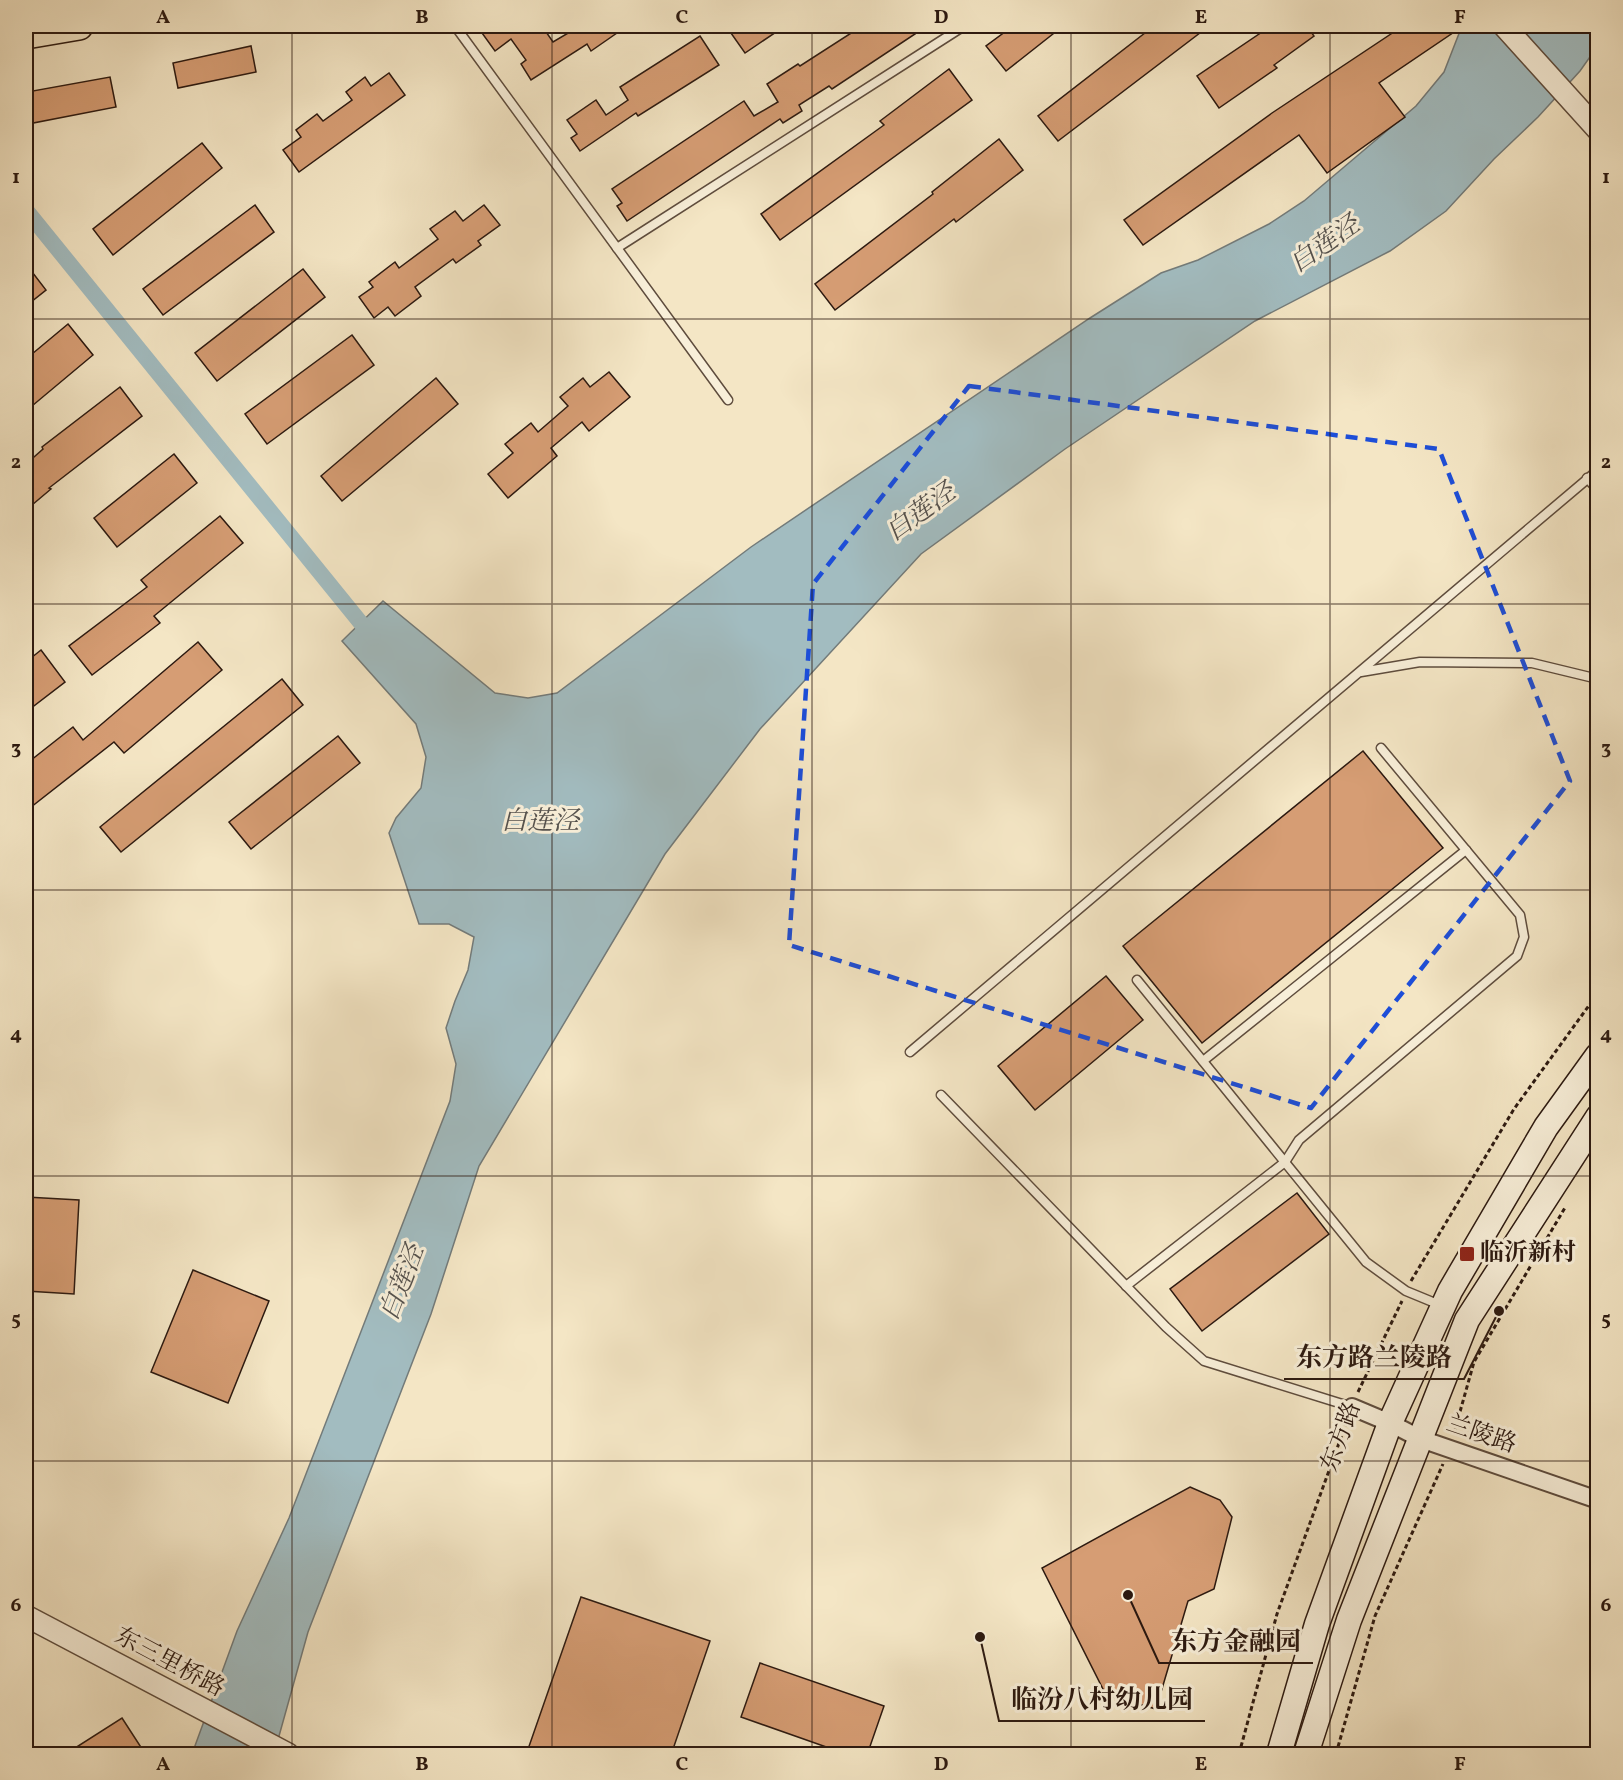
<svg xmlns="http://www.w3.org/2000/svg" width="1623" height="1780" viewBox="0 0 1623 1780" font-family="Vollkorn,'Noto Serif SC',serif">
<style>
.water{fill:#a2bcc0;stroke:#737b7a;stroke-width:1.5}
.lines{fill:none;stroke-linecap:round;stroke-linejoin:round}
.canal{stroke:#a2bcc0;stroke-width:16}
.building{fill:#d69d74;stroke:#2c1910;stroke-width:1.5}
.service-casing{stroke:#5e4c3d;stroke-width:11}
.minor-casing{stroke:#5e4c3d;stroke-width:20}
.tertiary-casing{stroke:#5e4c3d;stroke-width:24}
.secondary-casing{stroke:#2c1910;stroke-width:27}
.primary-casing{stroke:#2c1910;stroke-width:30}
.path{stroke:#2c1910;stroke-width:3;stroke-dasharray:4.5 3;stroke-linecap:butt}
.service{stroke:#f8efd9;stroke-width:8}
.minor{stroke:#f8efd9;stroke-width:16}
.tertiary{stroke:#f8efd9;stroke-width:21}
.secondary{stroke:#f8efd9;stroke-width:24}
.primary{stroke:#f4e6c5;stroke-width:27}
.marked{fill:none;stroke:#1d4ed8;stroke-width:4.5;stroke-dasharray:12 8;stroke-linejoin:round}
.grid{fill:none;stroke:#2c1910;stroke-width:1.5;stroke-opacity:0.55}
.poi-dot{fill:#8f2418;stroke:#f8efd9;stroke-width:2}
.labels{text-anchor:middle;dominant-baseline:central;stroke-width:6;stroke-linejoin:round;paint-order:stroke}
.poi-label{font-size:24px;font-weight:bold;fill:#2c1910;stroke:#f8efd9;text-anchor:start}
.street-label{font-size:24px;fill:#2c1910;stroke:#f8efd9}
.water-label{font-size:26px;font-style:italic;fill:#55524e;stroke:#f8efd9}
.leader{fill:none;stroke:#2c1910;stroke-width:2}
.callout-dot{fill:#2c1910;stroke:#f8efd9;stroke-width:2}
.callout-label{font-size:26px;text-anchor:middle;font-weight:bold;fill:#2c1910;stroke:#f8efd9;stroke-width:6;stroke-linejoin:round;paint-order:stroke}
.neatline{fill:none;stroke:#2c1910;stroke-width:2}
.grid-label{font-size:20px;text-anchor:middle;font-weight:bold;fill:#2c1910}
</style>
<rect width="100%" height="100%" fill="#f4e6c5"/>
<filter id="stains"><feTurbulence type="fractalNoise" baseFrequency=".00333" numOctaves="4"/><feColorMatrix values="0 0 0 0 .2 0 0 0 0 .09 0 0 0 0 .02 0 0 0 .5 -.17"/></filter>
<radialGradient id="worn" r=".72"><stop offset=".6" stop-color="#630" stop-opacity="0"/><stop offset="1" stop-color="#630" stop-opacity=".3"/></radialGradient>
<path class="water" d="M1466,26H1597V47L1580,71L1538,117L1494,159L1446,211L1390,251L1255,321L1065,449L921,554L760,729L665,854L479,1166L431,1314L308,1632L274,1754H192L237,1631L289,1518L450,1101L456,1064L446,1028L455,1001L468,970L474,937L449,924H419L389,833L396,818L421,788L426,757L416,724L342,641L383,601L495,693L528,698L557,693L751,547L1090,318L1161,273L1198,260L1269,224L1304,201L1416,106L1444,72L1460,31Z"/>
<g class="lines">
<path class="canal" d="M26,210L373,638"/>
</g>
<g class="building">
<path d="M493,26H542L553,42L580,26H627L591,51L587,44L531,80L521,64L526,60L511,39L495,51L482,33Z"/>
<path d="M726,26H785L745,53Z"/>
<path d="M862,26H910L915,34L832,89L829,86L799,105L802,111L783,123L780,119L627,221L617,206L622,203L612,189L744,101L754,116L778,102L767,84L798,64L800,66Z"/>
<path d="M1013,26H1063L1006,71L986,46Z"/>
<path d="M1154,26H1209L1058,141L1038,116Z"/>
<path d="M1271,26H1307L1314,36L1274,65L1277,68L1219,108L1197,76Z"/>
<path d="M1403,26H1463L1379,83L1405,117L1327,173L1299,135L1143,245L1124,220L1272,113Z"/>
<path d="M700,36L719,65L638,116L636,113L580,151L571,138L577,134L567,120L596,100L606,115L628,100L620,87Z"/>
<path d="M251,46L256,72L178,88L173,63Z"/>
<path d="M949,69L972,100L780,240L761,214L884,125L880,121Z"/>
<path d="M389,73L405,95L299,172L283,150L301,137L296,130L317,114L323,121L352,100L346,92L365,77L371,86Z"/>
<path d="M110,77L116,107L33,123L27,92Z"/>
<path d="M999,139L1023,170L956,222L954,219L835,310L815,284L933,194L932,192Z"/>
<path d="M202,143L222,168L113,255L93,229Z"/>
<path d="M255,205L274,232L163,315L143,289Z"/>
<path d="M484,205L500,225L478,241L481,245L456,263L453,259L415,287L421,296L395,316L388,307L374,318L359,297L373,287L369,282L395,262L399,268L438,239L430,229L455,211L463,221Z"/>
<path d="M26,264L46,290L26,306Z"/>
<path d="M303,269L325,297L217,381L195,353Z"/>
<path d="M68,324L93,355L26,411V359Z"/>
<path d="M352,335L374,365L267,444L245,414Z"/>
<path d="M609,372L630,397L589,431L582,422L551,448L557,456L508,498L488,474L513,453L505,444L531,423L538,432L568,406L560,397L583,378L590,387Z"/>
<path d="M436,378L458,404L342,501L321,476Z"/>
<path d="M120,387L142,416L49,488L51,489L26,510V464L43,449L42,447Z"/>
<path d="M174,454L197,483L117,547L94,518Z"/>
<path d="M220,516L243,543L154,616L160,623L92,675L69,646L147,587L141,580Z"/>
<path d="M198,642L222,670L124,753L114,742L26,811V764L73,727L83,740Z"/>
<path d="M41,650L65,682L26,712V662Z"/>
<path d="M282,679L303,705L121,852L100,827Z"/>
<path d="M338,736L360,763L251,849L229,822Z"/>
<path d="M1363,751L1443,848L1202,1043L1123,946Z"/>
<path d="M1106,976L1143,1020L1035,1110L998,1066Z"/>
<path d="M1297,1193L1329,1234L1202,1331L1170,1289Z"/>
<path d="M26,1197L79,1200L74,1294L26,1291Z"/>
<path d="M193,1270L269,1301L228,1403L151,1372Z"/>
<path d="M1190,1487L1220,1500L1232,1517L1214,1589L1188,1601L1156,1709L1106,1695L1042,1568Z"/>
<path d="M581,1597L710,1641L671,1755H526Z"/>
<path d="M760,1663L884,1706L867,1755H849L741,1717Z"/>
<path d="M122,1718L146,1755H64Z"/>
</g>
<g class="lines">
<g class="service-casing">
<g id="service">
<path d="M455,26L728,400"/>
<path d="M617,248L964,26"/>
<path d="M1587,478L1598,490"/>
<path d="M1361,672L1420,662L1532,663L1598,679"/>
<path d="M1137,980L1366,1262L1406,1291L1440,1305"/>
<path d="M910,1052L1598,470"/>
<path d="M1203,1061L1466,850"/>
<path d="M941,1095L1166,1327L1204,1361L1352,1407"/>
<path d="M1126,1286L1285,1162L1299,1140L1517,956L1524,937L1520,915L1381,748"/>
</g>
</g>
<g class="minor-casing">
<path id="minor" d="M1352,1407L1390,1423L1421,1439L1598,1500"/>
</g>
<g class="tertiary-casing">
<g id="tertiary">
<path d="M1504,26L1598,130"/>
<path d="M26,1616L288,1754"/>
</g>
</g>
<g class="secondary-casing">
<g id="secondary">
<path d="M1279,1754L1317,1624L1390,1423L1450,1291L1546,1127L1598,1055"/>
<path d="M1306,1754L1349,1620L1467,1320L1598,1117"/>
</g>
</g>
<g class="primary-casing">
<path id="primary" d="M26,35L79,26"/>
</g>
<g class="path">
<path d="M1411,1281L1514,1109L1598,993"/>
<path d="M1358,1392L1402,1301"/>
<path d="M1454,1433L1474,1362L1566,1206"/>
<path d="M1239,1754L1277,1614L1347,1421"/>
<path d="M1336,1754L1375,1616L1443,1464"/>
</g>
<use href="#service" class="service"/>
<use href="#minor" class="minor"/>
<use href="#tertiary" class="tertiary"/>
<use href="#secondary" class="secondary"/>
<use href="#primary" class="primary"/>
</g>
<path class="marked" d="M969,386L1439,449L1570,781L1311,1108L789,945L813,584Z"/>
<path class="grid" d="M292,26V1754M552,26V1754M812,26V1754M1071,26V1754M1330,26V1754M26,319H1598M26,604H1598M26,890H1598M26,1176H1598M26,1461H1598"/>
<rect class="poi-dot" x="1459" y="1246" width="16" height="16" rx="3"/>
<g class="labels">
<g class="poi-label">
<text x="1480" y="1254">临沂新村</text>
</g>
<g class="street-label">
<text transform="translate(1481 1435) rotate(19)">兰陵路</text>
<text transform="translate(1342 1437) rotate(-70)">东方路</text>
<text transform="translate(169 1663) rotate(28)">东三里桥路</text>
</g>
<g class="water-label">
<text transform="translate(1325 245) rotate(-35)">白莲泾</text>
<text transform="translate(921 513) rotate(-36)">白莲泾</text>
<text x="540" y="822">白莲泾</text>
<text transform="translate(403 1283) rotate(-69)">白莲泾</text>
</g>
</g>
<path class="leader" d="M1499 1311L1464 1379H1284M1128 1595L1159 1663H1313M980 1637L999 1721H1205"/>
<g class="callout-dot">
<circle cx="1499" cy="1311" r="6"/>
<circle cx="1128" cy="1595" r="6"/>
<circle cx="980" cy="1637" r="6"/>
</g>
<g class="callout-label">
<text x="1374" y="1366">东方路兰陵路</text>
<text x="1236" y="1650">东方金融园</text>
<text x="1102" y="1708">临汾八村幼儿园</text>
</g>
<rect width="1623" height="1780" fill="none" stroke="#f4e6c5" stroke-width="66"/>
<rect x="33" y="33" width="1557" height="1714" class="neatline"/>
<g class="grid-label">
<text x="163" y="23">A</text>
<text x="422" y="23">B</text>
<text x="682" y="23">C</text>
<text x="941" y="23">D</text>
<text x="1201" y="23">E</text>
<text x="1460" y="23">F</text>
<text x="16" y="183">1</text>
<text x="1606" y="183">1</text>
<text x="16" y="468">2</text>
<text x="1606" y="468">2</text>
<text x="16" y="754">3</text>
<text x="1606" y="754">3</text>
<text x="16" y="1040">4</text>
<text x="1606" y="1040">4</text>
<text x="16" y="1325">5</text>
<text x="1606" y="1325">5</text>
<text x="16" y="1611">6</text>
<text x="1606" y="1611">6</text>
<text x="163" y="1770">A</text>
<text x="422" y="1770">B</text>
<text x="682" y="1770">C</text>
<text x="941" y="1770">D</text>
<text x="1201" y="1770">E</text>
<text x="1460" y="1770">F</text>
</g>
<rect width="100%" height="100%" filter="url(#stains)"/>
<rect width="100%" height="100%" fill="url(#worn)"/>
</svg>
